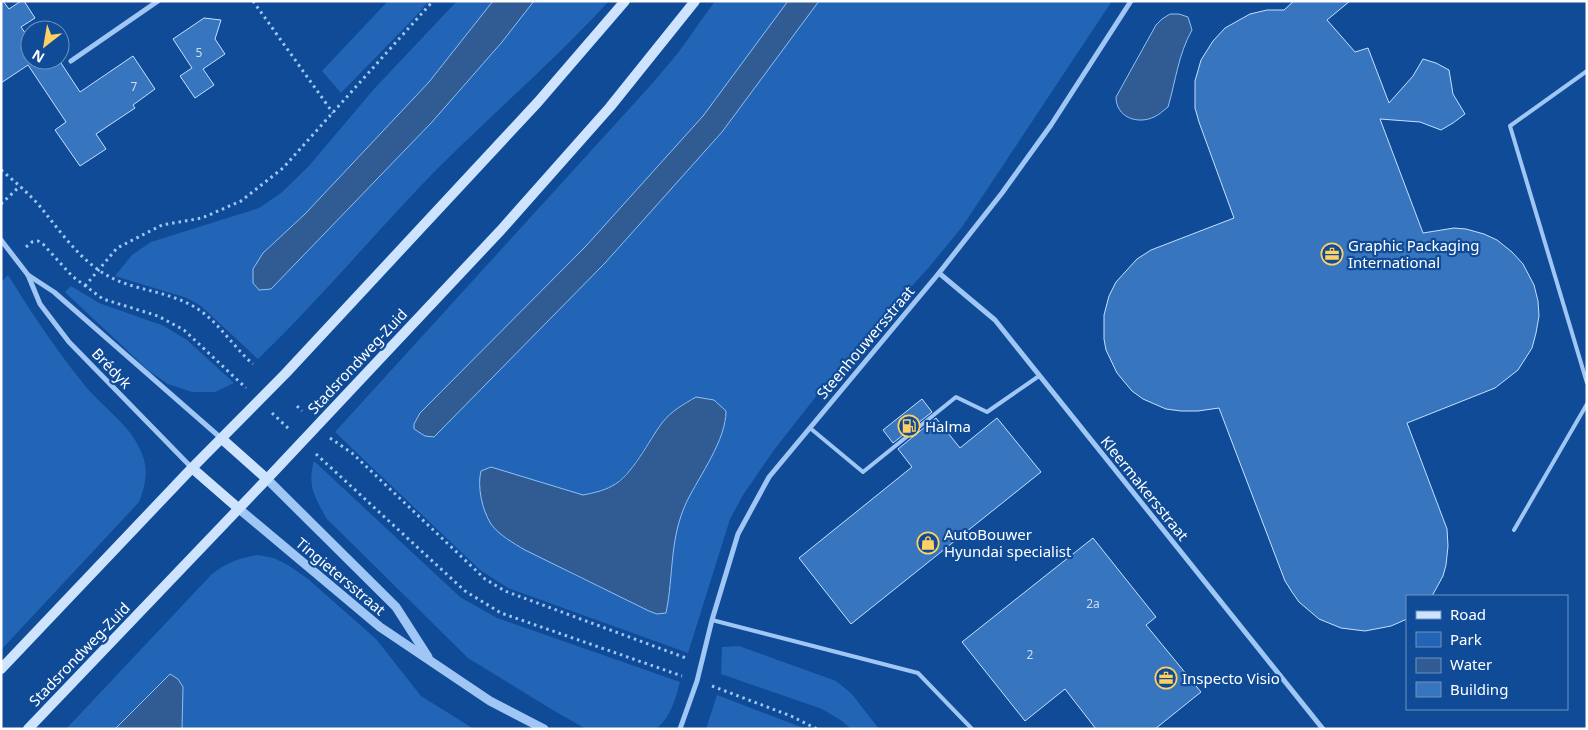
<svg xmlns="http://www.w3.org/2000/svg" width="1588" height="730" viewBox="0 0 1588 730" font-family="'Noto Sans',sans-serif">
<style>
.green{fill:#2265b6;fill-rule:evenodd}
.water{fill:#305b93;stroke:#90c1f8}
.building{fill:#3875bf;stroke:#c7e0fe}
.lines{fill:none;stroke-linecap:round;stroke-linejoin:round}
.path{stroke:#9fc6f4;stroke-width:3;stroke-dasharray:2.5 4;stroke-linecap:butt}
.service{stroke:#9fc6f4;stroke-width:4}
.minor{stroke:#9fc6f4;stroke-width:5}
.tertiary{stroke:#9fc6f4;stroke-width:9}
.secondary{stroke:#cee3fd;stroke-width:10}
.labels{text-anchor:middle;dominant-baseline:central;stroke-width:4.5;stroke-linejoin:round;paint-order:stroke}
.number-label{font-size:12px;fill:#cddcef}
.poi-label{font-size:15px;fill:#fff;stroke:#0f4b96;text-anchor:start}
.street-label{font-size:15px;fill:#fff;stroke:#0f4b96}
</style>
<rect width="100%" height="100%" fill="#0f4b96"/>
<g class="green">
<path d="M388,1H429L414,18L341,93L322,71Z"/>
<path d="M457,1H493L429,82L305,214L263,253L271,289L432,122L502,42L534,1H609C554,61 492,114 435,171C375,233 320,299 258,359L201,306L187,298L115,276L132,255L151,242L259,208L281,193L308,167L374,89Z"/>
<path d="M715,1H788L703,116L586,246L420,413L414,424L415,430L425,436H434L605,263L722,132L819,1H1112L962,227L930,266L836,371L774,450L743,495L730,519L688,653L508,588L480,570L335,432L650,86L678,53ZM696,397L726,421L715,448L687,501L677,524L657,614L576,576L506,538L491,523L484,505L567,491L583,495L598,492L614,485L629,471L663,421L681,405Z"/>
<path d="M8,275C31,312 55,348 82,382C101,407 131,424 142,454C149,470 145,487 139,502L1,650V282Z"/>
<path d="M71,286L99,303L164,326L187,340L234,383L215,392H192L168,384L149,371L65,292Z"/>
<path d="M314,461L460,597L497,618L680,682C675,700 671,717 656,729H586L551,709L468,658L326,518C315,496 307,487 314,461Z"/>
<path d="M258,555L274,558L288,565L308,579L376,639L421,696L474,729H182L183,687L170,674L115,729H66L211,575C225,563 239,558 258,555Z"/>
<path d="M739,646L836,681L851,693L879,729H851L842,721L822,709L721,674L722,647Z"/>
<path d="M717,695L806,729H706Z"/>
</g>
<g class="water">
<path d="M493,1H534L502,42L432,122L271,289L259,290L253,283V269L263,253L305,214L429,82Z"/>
<path d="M788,1H819L722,132L605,263L434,437L425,436L414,429V424L420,413L586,246L703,116Z"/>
<path d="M1170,14H1179L1188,17L1192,30C1178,55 1176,80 1168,107C1164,110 1159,115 1154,117C1137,125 1116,117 1116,97L1156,25L1162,19Z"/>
<path d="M696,397L714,400L726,411C726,440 700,475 687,501C669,539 674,574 666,613L657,614L649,611L525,550C513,543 499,535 491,524C482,510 477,486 481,471L491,467L583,495C593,493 603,491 612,486C632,476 649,440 662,423C671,411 684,404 696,397Z"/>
<path d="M170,674L178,679L183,687L182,729H115Z"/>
</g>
<g class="building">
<path d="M1,1H3L9,9L21,1H24L35,18L21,27L30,40V60H59L80,92L133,56L155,89L133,105L135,108L96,134L106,149L80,166L55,130L66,122L28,65L1,83Z"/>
<path d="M1294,1H1350L1327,20L1355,52L1368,48L1389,103L1413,76L1423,59L1436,63L1449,70L1453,94L1465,114L1453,123L1441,130L1420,122L1380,119L1423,233L1454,228L1466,229L1484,234L1497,240L1512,252L1523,264L1534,285L1538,301L1539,316L1536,333L1532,348L1518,370L1495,388L1407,423L1447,529L1448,546L1446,565L1443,576L1432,596H1407V619L1391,626L1365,631L1341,628L1319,619L1299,602L1292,592L1285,581L1219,408L1198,411H1181L1166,409L1143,399L1132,391L1117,373L1106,350L1104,339V315L1109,296L1116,282L1137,259L1151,250L1234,218L1199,122L1195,108V81L1201,60L1213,41L1225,28L1250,14L1267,10H1284Z"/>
<path d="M204,18L221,20L215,39L225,54L203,69L214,85L195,98L180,76L192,68L173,39Z"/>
<path d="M922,399L932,412L893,443L883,430Z"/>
<path d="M936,418L960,448L997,418L1041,472L851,624L799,558L912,467L898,449Z"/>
<path d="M1093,538L1156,617L1146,625L1201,692L1155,729H1096L1065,689L1025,721L962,642Z"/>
</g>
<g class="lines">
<g class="path">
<path d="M253,1L333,113"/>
<path d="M1,170C14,181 26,191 38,204C57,227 75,254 100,271C127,290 160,289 189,304C216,317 231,345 253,364"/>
<path d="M1,204L20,186"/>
<path d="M26,247L32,242L38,241L43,244L72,276L103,299L158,316L184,330L246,388"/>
<path d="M85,286L117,248L162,225L202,218L241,201L283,168L433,1"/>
<path d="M297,406L302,411"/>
<path d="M272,413L289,429"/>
<path d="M330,438L352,453L485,579L505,591L686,658"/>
<path d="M316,454L465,591L501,613L682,676"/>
<path d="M712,686L791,716L817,729"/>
</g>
<g class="service">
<path d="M1587,71L1510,126L1587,383"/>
<path d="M810,428L863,472L956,397L987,412L1039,376"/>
<path d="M1514,530L1587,404"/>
<path d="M712,620L918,673L972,729"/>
</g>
<g class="minor">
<path d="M71,61L158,1"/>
<path d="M1,240L28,275L40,304L69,342L192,468"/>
<path d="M939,273L995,320L1323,729"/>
<path d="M28,275L54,292L222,439"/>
<path d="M680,729L697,681L712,620L738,534L769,477L939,273L1002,193L1051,125L1131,1"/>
</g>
<g class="tertiary">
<path d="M267,479L396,607L428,657"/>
<path d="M238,508L380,627L490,701L544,729"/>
</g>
<g class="secondary">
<path d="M222,439L267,479"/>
<path d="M192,468L238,508"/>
<path d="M1,669L192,468L286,373L538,102L625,1"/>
<path d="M28,729L267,479L501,230L610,107L695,1"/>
</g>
</g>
<defs>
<g id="office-ring" transform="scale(1.125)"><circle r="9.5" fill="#0f4b96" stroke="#ffd162" stroke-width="1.5"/><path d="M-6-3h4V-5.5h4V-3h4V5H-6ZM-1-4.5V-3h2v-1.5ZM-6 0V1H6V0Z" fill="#ffd162"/></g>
<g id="fuel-ring" transform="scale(1.125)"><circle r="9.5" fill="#0f4b96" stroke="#ffd162" stroke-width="1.5"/><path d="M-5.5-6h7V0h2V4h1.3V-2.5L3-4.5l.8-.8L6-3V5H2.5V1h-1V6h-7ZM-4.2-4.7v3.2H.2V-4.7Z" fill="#ffd162"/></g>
<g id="shop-ring" transform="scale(1.125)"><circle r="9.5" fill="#0f4b96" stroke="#ffd162" stroke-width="1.5"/><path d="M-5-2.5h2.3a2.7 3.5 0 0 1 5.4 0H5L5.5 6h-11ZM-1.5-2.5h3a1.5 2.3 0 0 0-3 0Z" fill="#ffd162"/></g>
</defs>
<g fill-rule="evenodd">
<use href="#office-ring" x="1332" y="254"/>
<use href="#fuel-ring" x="909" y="426"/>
<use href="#shop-ring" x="928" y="543"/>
<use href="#office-ring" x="1166" y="678"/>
</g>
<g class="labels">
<g class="number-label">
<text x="199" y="52">5</text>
<text x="134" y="86">7</text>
<text x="1093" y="603">2a</text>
<text x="1030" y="654">2</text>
</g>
<g class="poi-label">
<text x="1348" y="245">Graphic Packaging<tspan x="1348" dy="17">International</tspan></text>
<text x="925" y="426">Halma</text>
<text x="944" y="534">AutoBouwer<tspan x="944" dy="17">Hyundai specialist</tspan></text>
<text x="1182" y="678">Inspecto Visio</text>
</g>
<g class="street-label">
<text transform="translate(865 342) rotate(-50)">Steenhouwersstraat</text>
<text transform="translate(357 361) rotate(-47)">Stadsrondweg-Zuid</text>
<text transform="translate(112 368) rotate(46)">Brédyk</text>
<text transform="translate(1145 488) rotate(51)">Kleermakersstraat</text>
<text transform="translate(341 576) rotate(40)">Tingietersstraat</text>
<text transform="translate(79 654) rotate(-46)">Stadsrondweg-Zuid</text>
</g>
</g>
<rect width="1588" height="730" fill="none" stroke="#ffffff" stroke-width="5"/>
<rect x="1406" y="595" width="162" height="115" fill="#0f4b96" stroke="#6f93c0"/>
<rect x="1416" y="611" width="25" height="8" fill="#cee3fd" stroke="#6f93c0"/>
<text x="1450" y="620" font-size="15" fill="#ffffff">Road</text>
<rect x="1416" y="632" width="25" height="15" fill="#2265b6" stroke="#6f93c0"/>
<text x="1450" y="645" font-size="15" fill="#ffffff">Park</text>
<rect x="1416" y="658" width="25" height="15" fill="#305b93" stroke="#6f93c0"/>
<text x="1450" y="670" font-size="15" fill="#ffffff">Water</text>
<rect x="1416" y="682" width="25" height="15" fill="#3875bf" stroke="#6f93c0"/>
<text x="1450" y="695" font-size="15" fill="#ffffff">Building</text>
<g transform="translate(45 45) rotate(211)"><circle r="24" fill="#0f4b96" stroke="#6f93c0"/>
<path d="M0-4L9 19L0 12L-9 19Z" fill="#ffd162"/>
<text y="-8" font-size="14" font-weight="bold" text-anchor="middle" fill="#ffffff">N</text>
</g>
</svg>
